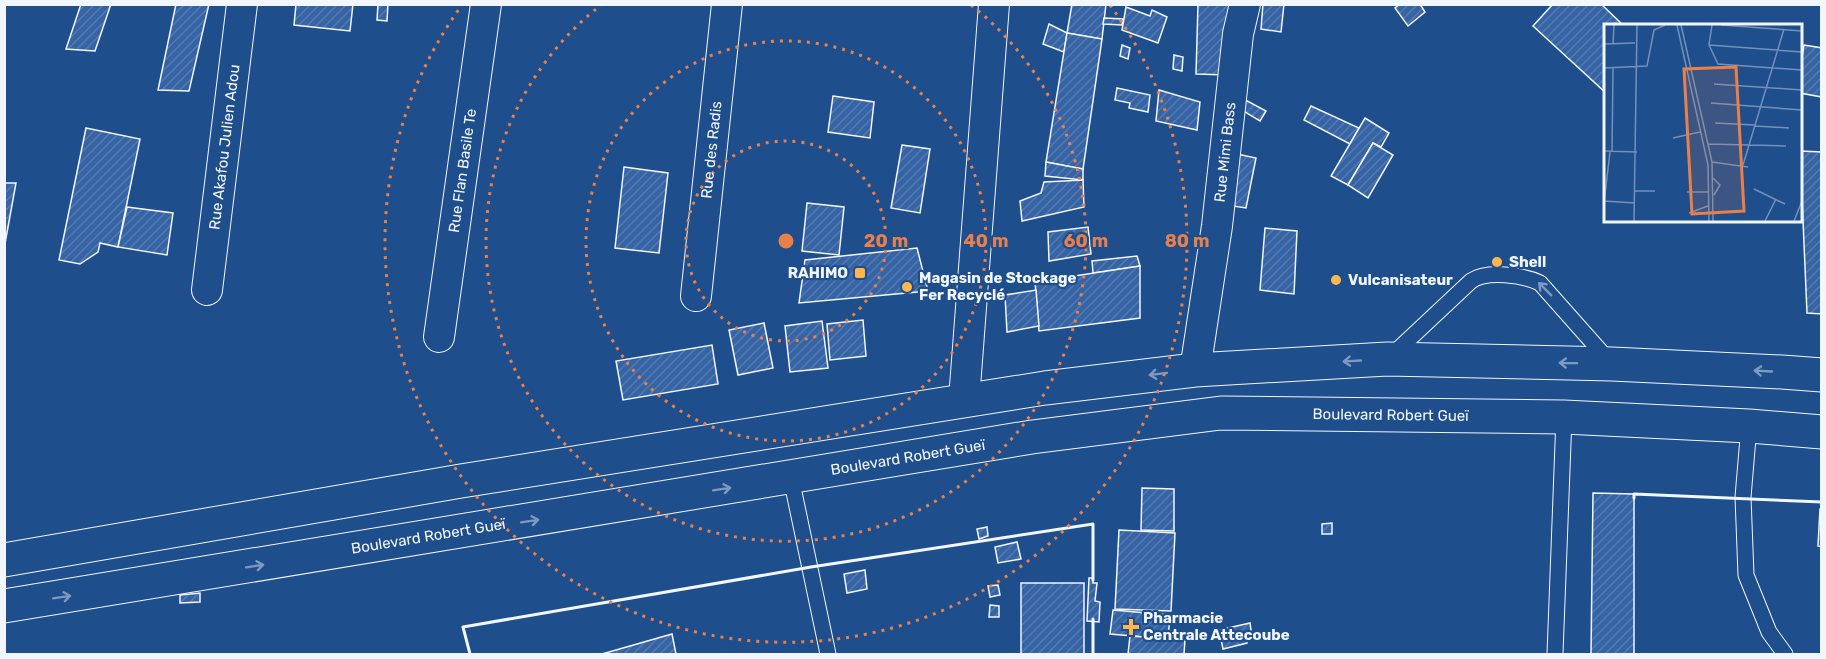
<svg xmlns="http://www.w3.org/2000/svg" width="1826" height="659" viewBox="0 0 1826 659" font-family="Rubik,sans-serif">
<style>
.building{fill:url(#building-hatch);stroke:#f2f6ff;stroke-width:1.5}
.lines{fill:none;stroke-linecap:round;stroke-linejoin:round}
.service-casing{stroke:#f2f6ff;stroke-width:17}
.minor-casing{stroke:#f2f6ff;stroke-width:32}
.secondary-casing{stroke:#f2f6ff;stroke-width:35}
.service{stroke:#1f4e8c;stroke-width:15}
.minor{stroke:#1f4e8c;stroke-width:30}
.secondary{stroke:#1f4e8c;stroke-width:33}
.wall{stroke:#f2f6ff;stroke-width:3}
.oneway{stroke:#7e9ac0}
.ring{fill:none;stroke:#ea8049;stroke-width:3;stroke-dasharray:3 6}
.poi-dot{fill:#ffb74d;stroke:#1f4e8c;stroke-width:2}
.labels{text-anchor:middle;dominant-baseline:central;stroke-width:4.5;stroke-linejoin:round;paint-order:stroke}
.street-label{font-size:15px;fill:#f2f6ff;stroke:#1f4e8c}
.poi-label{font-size:15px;font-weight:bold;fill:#f2f6ff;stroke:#1f4e8c;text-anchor:start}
.inset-road{fill:none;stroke:#7391ba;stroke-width:1.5}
.view{fill:#ea8049;fill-opacity:0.15;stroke:#ea8049;stroke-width:3}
.inset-edge{fill:none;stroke:#f2f6ff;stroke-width:3}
.centre{fill:#ea8049;stroke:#1f4e8c;stroke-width:3}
.ring-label{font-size:18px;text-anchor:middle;font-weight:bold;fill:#ea8049;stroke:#1f4e8c;stroke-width:4.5;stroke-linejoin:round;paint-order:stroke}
</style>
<defs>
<pattern id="building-hatch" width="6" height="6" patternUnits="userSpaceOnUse" patternTransform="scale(1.5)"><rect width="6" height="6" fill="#3563a3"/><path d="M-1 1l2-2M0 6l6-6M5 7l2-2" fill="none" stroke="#537ab1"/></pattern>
</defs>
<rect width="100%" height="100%" fill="#1f4e8c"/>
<g class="building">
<path d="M81,4H111L95,51L66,49Z"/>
<path d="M176,4H209L189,91L158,90Z"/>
<path d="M296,4H353L350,31L294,25Z"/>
<path d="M378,4H388L387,21L377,20Z"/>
<path d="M1072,4H1106L1102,39L1067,33Z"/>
<path d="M1198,4H1229L1227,75L1196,74Z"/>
<path d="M1263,4H1284L1281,32L1261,29Z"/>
<path d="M1400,4H1420L1425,12L1408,26L1395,8Z"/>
<path d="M1553,4H1601L1624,26H1606V93L1533,26Z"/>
<path d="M1126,7L1150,16L1152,10L1167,17L1158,43L1122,30Z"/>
<path d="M1104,18L1123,19L1122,25L1103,24Z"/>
<path d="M1049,24L1067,33L1064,52L1043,44Z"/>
<path d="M1067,33L1102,39L1083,169L1046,162Z"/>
<path d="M1122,45L1130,48L1128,59L1120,56Z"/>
<path d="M1804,45L1822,48V97L1800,93V68Z"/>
<path d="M1174,55L1183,57L1182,71L1173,69Z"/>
<path d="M1117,88L1150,95L1148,112L1129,108L1130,103L1115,100Z"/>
<path d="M1159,90L1200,102L1197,130L1156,121Z"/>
<path d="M833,96L874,102L870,138L828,132Z"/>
<path d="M1238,96L1266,111L1260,121L1235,106Z"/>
<path d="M1311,106L1359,128L1350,144L1304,120Z"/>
<path d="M1365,118L1389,133L1381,147L1373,143L1348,185L1331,176Z"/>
<path d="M86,128L140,139L118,247L100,243L98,252L80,264L59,260Z"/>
<path d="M1373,143L1393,155L1368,198L1348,185Z"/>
<path d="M902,145L930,149L920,213L891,208Z"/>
<path d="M1800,151L1822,152V314L1807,313Z"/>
<path d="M1237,154L1256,158L1246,208L1226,205Z"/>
<path d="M1046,162L1083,169V180L1045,176Z"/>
<path d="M624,167L668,173L659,253L615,248Z"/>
<path d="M1083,180L1084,207L1022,221L1020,201L1041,193L1044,182Z"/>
<path d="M4,183H16L4,249Z"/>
<path d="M807,203L844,207L839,255L802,251Z"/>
<path d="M127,207L173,213L167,255L118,247Z"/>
<path d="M1088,227L1091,254L1049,261L1048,232Z"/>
<path d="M1265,228L1297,231L1294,294L1260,290Z"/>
<path d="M917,248L928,291L799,303L805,260Z"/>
<path d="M1137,256L1140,266L1093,273L1092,261Z"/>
<path d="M1140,266V318L1039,331L1035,282Z"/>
<path d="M1036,290L1039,326L1007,332L1005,295Z"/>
<path d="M863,320L866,356L830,360L827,324Z"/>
<path d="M822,321L828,368L790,372L785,326Z"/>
<path d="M764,323L773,368L738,375L729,330Z"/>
<path d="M712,345L718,384L623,400L616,361Z"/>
<path d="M1142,488L1174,489V531L1141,530Z"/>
<path d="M1593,493L1634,494V654H1591Z"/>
<path d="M1820,509H1822V547L1818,546Z"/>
<path d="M1332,523V534H1322V524Z"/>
<path d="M987,527L988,536L979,539L977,529Z"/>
<path d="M1119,530L1175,533L1171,611L1115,609Z"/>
<path d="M1017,542L1021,559L998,563L995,547Z"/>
<path d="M865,570L867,589L847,593L844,574Z"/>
<path d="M1089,578H1093V583H1097L1095,601L1100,602L1099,622L1087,621Z"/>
<rect x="1021" y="583" width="63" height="71"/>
<path d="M998,585L1000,595L990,597L988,586Z"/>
<path d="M200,593V602L180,603V595Z"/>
<path d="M990,605L999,606V617H989Z"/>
<path d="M1113,610L1170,615L1168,639L1110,634Z"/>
<path d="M1250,623L1251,630L1247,643L1223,649L1219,630Z"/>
<path d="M672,634L676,654H602Z"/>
<path d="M1130,636L1185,640L1184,654H1128Z"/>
</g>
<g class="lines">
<g class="service-casing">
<g id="service">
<path d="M1390,357L1471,281C1487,270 1523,275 1540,283L1610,362"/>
<path d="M1749,426L1743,497L1746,575L1769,632L1785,654"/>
<path d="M791,478L828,654"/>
<path d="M1555,654L1564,417"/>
</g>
</g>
<g class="minor-casing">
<g id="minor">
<path id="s1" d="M207,290L242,4"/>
<path id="s2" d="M696,296L727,4"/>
<path id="s3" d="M439,337L486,4"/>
<path id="s4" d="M1195,370L1217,226L1238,34L1245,4"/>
<path d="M964,400L994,4"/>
</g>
</g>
<g class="secondary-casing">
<g id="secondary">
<path d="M4,560L461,481L1045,388L1195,370L1387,359L1612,364L1782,372L1822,375"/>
<path id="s5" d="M4,606L1032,437L1221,413L1564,417L1749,426L1822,432"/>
</g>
</g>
<use href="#service" class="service"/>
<use href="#minor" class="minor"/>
<use href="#secondary" class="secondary"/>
<g class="wall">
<path d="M1634,498V494L1822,502"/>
<path d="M1093,619V654"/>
<path d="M470,654L463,627L811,567L1093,524V580"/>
</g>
</g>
<defs><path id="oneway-shaft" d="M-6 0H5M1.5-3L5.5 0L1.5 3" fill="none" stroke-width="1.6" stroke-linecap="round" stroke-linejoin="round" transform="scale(1.5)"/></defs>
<g class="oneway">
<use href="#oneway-shaft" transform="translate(1545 289) rotate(-135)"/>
<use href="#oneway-shaft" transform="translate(1352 361) rotate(177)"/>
<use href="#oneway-shaft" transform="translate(1568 363) rotate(-179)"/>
<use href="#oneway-shaft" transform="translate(1763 371) rotate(-177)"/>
<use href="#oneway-shaft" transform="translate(1158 374) rotate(173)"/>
<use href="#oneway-shaft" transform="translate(722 489) rotate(-9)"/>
<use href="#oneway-shaft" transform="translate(530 521) rotate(-9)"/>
<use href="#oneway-shaft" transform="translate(255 566) rotate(-9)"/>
<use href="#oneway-shaft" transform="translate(62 597) rotate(-9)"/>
</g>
<g class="ring">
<circle cx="786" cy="241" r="100"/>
<circle cx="786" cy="241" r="200"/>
<path d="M971 5A300 300 0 1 1 601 5"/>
<path d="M1110 5A401 401 0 1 1 462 5"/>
</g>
<g class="poi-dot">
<circle cx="1497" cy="262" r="6"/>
<rect x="854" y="267" width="12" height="12" rx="3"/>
<circle cx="1336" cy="280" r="6"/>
<circle cx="907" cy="287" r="6"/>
<path d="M1128 618h6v6h6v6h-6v6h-6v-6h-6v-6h6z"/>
</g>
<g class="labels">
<g class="street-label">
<text stroke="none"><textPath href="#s1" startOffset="144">Rue Akafou Julien Adou</textPath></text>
<text stroke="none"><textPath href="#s2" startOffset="147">Rue des Radis</textPath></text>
<text stroke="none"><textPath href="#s4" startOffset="220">Rue Mimi Bass</textPath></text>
<text stroke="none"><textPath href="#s3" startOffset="168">Rue Flan Basile Te</textPath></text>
<text stroke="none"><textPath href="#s5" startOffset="1402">Boulevard Robert Gueï</textPath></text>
<text stroke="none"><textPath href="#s5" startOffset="916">Boulevard Robert Gueï</textPath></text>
<text stroke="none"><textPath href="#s5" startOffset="430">Boulevard Robert Gueï</textPath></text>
</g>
<g class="poi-label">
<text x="1509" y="262">Shell</text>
<text x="848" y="273" text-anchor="end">RAHIMO</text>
<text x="919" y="278">Magasin de Stockage<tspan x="919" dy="17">Fer Recyclé</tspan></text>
<text x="1348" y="280">Vulcanisateur</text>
<text x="1143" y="618">Pharmacie<tspan x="1143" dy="17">Centrale Attecoube</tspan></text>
</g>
</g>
<g transform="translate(1604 24)">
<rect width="198" height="198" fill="#1f4e8c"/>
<path class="inset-road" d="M73,1L104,141L105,197M77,1L108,138L109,197M108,1L105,21L114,40L198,46M117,1L198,7M0,20L31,19M9,20L10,1M105,21L198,28M0,44L43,42L50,6L61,1M110,60L198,66M107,79L198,86M111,99L151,101M151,102L185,104M69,114L96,108M104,120L182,122M0,127L33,128M8,128L9,44M108,138L144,143M139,141L180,5M109,154L116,161L110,171M150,165L181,180M31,167H51M83,168H104M0,177L31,179M0,179L6,128M85,189L104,182M30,197L33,1M161,197L172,175M190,197L198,177"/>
<path class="view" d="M132,43L140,187L88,190L80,45Z"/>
<rect width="198" height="198" class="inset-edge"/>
</g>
<circle cx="786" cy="241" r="9" class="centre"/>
<g class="ring-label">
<text x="886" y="247">20 m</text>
<text x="986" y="247">40 m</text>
<text x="1086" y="247">60 m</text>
<text x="1187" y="247">80 m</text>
</g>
<rect width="1826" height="659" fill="none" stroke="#f2f6ff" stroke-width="12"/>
</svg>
